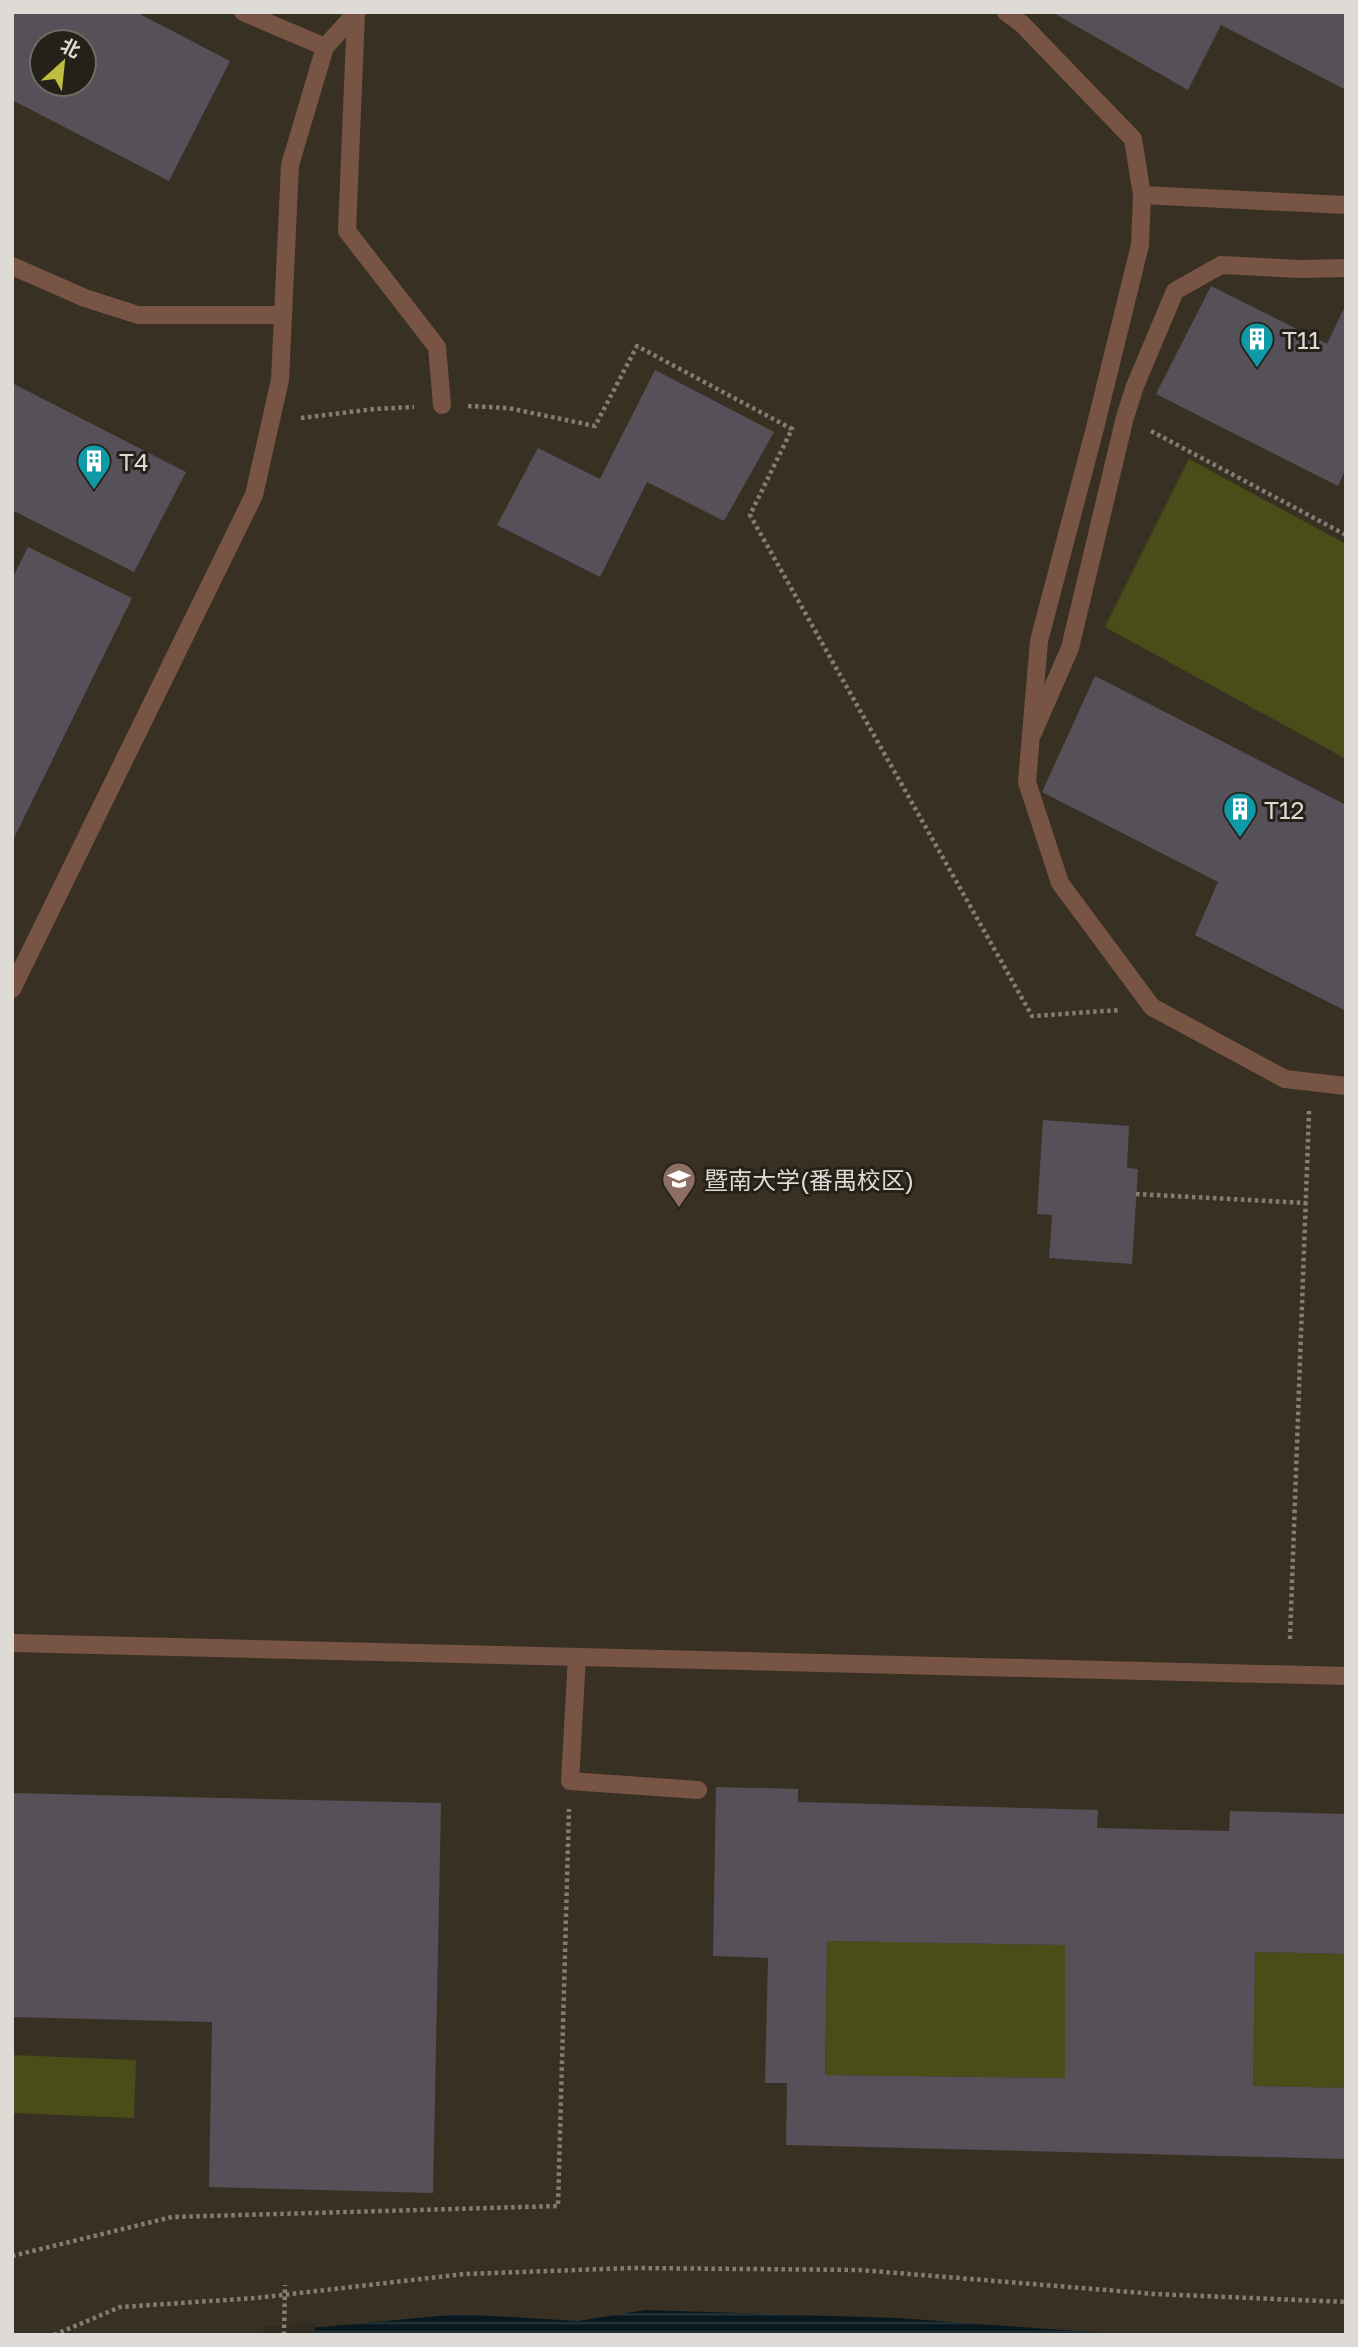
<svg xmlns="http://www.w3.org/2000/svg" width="1358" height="2347" viewBox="0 0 1358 2347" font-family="'Golos Text','Noto Sans SC',sans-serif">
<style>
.built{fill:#383123;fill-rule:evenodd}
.grass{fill:#494d18}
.water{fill:url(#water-rules)}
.pier{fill:#2f2b23}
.building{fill:#565058;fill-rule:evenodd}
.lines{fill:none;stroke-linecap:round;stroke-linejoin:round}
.path{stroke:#817e77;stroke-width:4.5;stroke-dasharray:3.5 3.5;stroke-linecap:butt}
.service{stroke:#785444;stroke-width:18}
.minor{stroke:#785444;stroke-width:18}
.path-bridge{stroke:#817e77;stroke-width:4.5;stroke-dasharray:3.5 3.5;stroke-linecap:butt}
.labels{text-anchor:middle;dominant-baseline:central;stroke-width:6;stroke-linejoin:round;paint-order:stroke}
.poi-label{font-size:24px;fill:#dedbd6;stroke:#252119;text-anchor:start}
</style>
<defs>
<pattern id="water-rules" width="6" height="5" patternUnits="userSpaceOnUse" patternTransform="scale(1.75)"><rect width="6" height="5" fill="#09181e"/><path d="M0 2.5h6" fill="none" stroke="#2c393e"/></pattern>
</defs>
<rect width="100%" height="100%" fill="#2f2b23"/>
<path class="built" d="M12,12H1346V2335H12ZM42,42H84V84H42Z"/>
<g class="grass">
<path d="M1189,459L1346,544V759L1105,627Z"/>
<path d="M827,1941L1065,1945V2078L825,2075Z"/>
<path d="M1255,1952L1346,1954V2088L1253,2086Z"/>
<path d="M12,2055L136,2060L134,2118L12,2113Z"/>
</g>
<path class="water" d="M645,2310L898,2318L1132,2335H234L460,2314L578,2321Z"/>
<path class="pier" d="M315,2323V2335H263V2327Z"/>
<g class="building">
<path d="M12,12H136L230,61L169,181L12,100ZM42,42H84V84H42Z"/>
<path d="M1052,12H1346V90L1221,25L1188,90Z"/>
<path d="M1211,286L1327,344L1346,304V468L1338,486L1156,394Z"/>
<path d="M655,370L774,432L724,521L647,482L600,577L497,525L538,448L600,479Z"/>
<path d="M12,383L186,472L134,572L12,510Z"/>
<path d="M28,547L132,598L12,842V579Z"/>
<path d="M1095,676L1346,805V1011L1195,935L1218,882L1042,792Z"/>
<path d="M1043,1120L1129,1126L1127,1168L1138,1169L1132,1264L1049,1258L1052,1215L1037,1214Z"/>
<path d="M716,1787L798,1789V1802L1098,1810L1097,1828L1229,1831L1230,1811L1346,1814V1954L1255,1952L1253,2086L1346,2088V2159L786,2145L787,2083H765L768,1958L713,1956ZM827,1941L1065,1945V2078L825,2075Z"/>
<path d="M12,1793L441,1803L433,2193L209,2187L212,2022L12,2017Z"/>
</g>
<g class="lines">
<g class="path">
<path d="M468,406L508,408L595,426L637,346L792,429L750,515L1032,1016L1120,1010"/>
<path d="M301,418L374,409L414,407"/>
<path d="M1151,431L1346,535"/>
<path d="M1136,1194L1306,1203"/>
<path d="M1290,1639L1309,1111"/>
<path d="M12,2256L172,2217L558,2206L569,1809"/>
<path d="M54,2335L120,2307L256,2298L464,2274L633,2268L860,2270L1155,2294L1346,2302"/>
</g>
<g class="service">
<path d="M243,12L325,47"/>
<path d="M356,13L347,231L437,347L442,405"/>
<path d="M1033,733L1070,648L1125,417L1135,386L1175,291L1221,265L1300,269L1346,268"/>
</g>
<g class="minor">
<path d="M1006,12L1022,24L1133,139L1142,195L1140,245L1095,428L1039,641L1027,782L1060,883L1152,1007L1285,1079L1346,1086"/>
<path d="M1142,195L1346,205"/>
<path d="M12,266L85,298L138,315H283"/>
<path d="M12,989L254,495L280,380L290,165L325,47L357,12"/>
<path d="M12,1643L1346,1676"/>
<path d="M577,1657L570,1781L698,1790"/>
</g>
<path class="path-bridge" d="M284,2335L285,2285"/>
</g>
<defs>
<g id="building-pin" transform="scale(1.75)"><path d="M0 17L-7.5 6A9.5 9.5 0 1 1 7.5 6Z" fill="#0f9aa8" stroke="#252119"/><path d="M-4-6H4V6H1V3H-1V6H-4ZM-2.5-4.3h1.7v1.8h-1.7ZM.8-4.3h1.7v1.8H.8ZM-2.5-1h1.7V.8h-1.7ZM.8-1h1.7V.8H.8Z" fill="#fff"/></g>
<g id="university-pin" transform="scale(1.75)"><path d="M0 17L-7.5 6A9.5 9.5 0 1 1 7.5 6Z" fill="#8d6e63" stroke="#252119"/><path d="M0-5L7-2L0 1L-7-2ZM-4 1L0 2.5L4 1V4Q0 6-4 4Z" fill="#fff"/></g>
</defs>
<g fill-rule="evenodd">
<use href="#building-pin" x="1257" y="339"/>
<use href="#building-pin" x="94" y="461"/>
<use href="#building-pin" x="1240" y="809"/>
<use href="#university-pin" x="679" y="1179"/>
</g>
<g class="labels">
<g class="poi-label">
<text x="1282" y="339">T11</text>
<text x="119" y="461">T4</text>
<text x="1264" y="809">T12</text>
<text x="704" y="1179">暨南大学(番禺校区)</text>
</g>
</g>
<rect width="1358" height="2347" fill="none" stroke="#dedbd6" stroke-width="28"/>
<g transform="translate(63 63) rotate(27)"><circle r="33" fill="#252119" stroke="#6f6b65" stroke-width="2"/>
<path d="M0-5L12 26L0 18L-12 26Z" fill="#bfbe41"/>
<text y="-10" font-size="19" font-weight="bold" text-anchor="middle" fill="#dedbd6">北</text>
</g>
</svg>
